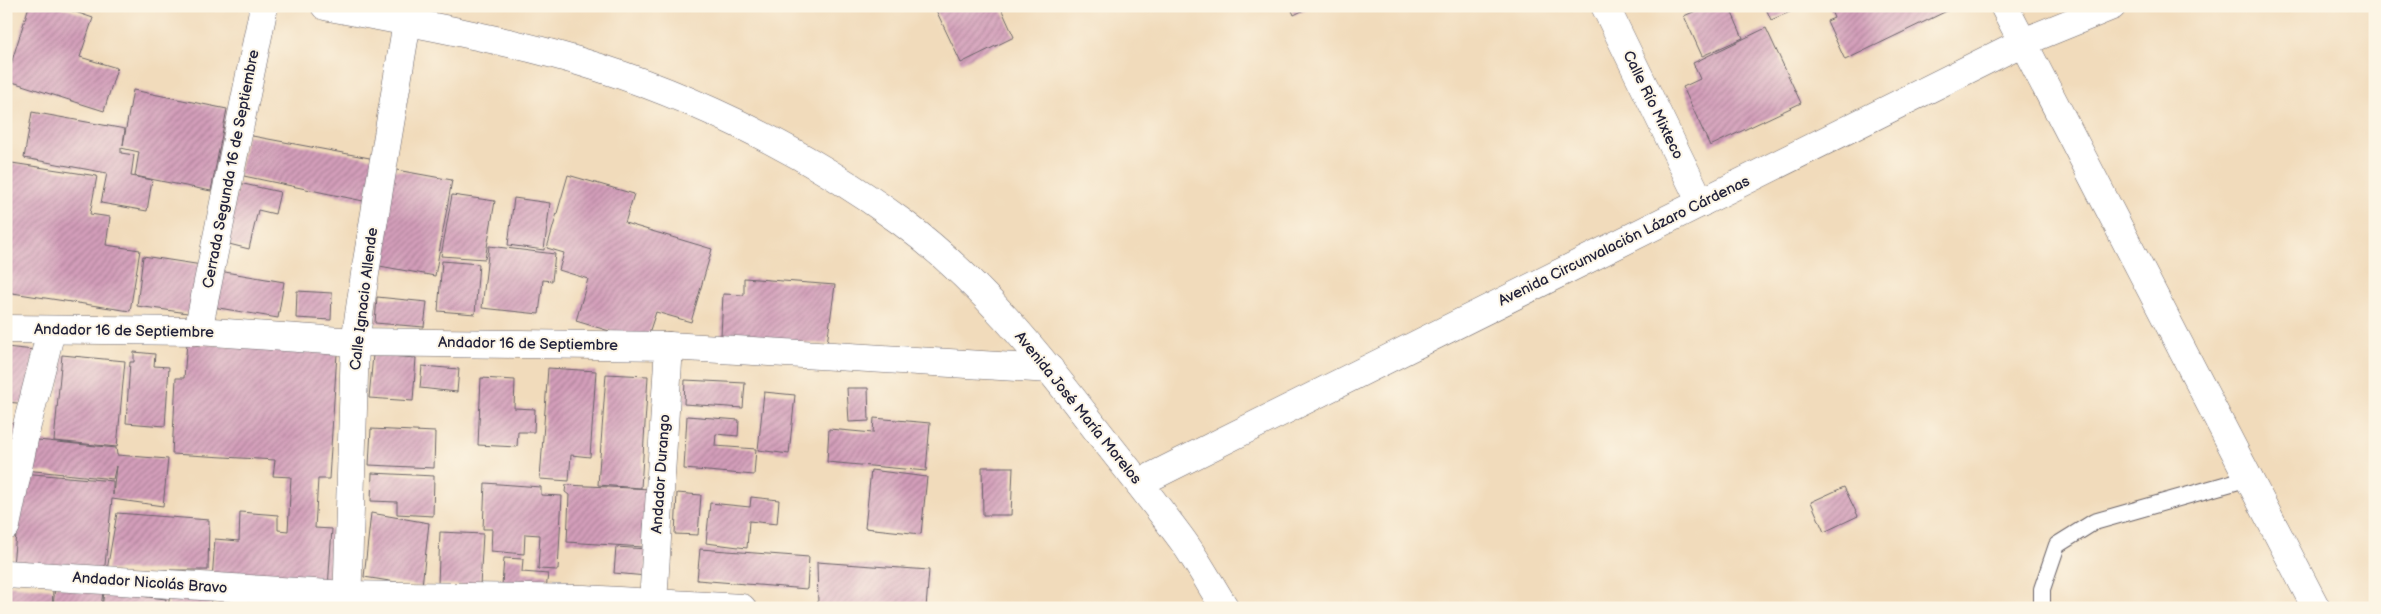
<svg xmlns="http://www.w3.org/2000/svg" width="2381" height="614" viewBox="0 0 2381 614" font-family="'Balsamiq Sans',sans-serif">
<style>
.building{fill:url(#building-hatch)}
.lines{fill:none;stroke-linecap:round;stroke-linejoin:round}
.service-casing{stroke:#6a6368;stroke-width:18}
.minor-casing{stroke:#6a6368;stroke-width:29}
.tertiary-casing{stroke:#6a6368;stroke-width:29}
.primary-casing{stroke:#6a6368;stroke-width:29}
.service{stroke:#fff;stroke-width:16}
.minor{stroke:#fff;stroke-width:28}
.tertiary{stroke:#fff;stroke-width:28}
.primary{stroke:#fff;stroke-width:28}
.labels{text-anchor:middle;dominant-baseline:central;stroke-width:4;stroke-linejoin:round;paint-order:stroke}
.street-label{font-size:15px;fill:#22223b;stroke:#fcf5e5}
</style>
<defs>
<pattern id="building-hatch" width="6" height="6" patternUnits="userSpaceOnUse" patternTransform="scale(1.25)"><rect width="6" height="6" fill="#d39eba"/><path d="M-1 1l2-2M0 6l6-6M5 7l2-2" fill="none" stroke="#ab8098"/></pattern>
</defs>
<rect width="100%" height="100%" fill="#fcf5e5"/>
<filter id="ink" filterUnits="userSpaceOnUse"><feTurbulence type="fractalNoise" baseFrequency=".02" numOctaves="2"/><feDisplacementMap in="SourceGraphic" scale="10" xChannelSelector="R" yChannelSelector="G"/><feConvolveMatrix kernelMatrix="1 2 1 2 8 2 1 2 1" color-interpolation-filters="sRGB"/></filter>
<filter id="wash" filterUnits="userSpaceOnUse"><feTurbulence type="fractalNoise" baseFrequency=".0096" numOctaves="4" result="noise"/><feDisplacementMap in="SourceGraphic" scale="20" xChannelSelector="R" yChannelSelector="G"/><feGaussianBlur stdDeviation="1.12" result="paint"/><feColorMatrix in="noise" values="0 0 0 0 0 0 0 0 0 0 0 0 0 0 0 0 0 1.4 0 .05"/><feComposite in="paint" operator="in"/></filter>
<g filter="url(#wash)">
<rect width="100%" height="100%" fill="#f1dbbb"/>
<g id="blocks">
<g class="building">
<path d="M29,6H58L93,18L80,57L117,68L104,111L6,80Z"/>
<path d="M934,6H1000L1014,37L961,63Z"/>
<path d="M1290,6H1312L1294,15Z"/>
<path d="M1707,6H1729L1743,38L1702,56L1684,16Z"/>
<path d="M1765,6H1798L1799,8L1771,20Z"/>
<path d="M1829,6H1952L1953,8L1845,60L1827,21L1834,18Z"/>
<path d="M1766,28L1801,103L1710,146L1683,87L1700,79L1693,63Z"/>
<path d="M133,90L227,109L211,191L135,176L139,152L121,148V153L134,155L131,176L152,180L147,211L101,203L107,173L24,158L32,112L125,129L123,145Z"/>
<path d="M247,135L375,159L368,202L239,175Z"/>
<path d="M12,163L97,176L90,214L110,217L106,245L140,250L130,311L6,292V201Z"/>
<path d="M391,169L452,180L435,276L374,265Z"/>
<path d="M568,175L634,194L625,223L712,249L691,322L656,312L646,342L576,321L588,279L559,270L564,253L547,248Z"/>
<path d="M239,183L280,192L275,214L258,210L249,249L225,243Z"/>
<path d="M452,195L495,201L485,259L441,256Z"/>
<path d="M514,198L550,203L544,250L508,245Z"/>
<path d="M489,246L555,254L552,281L543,280L539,314L482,308Z"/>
<path d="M143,256L202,265L195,314L137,306Z"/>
<path d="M442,261L479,264L475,314L438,311Z"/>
<path d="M219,271L284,282L278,318L213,307Z"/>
<path d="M744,278L835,285L827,344L721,336L723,294L744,295Z"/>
<path d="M297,291L332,293L331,320L296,318Z"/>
<path d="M377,297L427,302L424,327L375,323Z"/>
<path d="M187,343L337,353L329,479H318L315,528L332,529L328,588L212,580L215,539L239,541L240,512L278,515V530L288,531L291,477L273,476L275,460L172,454L176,378H184Z"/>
<path d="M6,347L34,350L28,404L6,402Z"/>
<path d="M134,352L155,354L154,366L169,367L165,426L126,423L130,362H134Z"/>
<path d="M62,355L125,361L117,447L54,441Z"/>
<path d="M373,355L416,358L413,401L369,398Z"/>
<path d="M422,366L459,369L457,392L420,388Z"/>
<path d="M548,368L596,371L590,457L571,455L569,481L540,479Z"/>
<path d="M606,374L648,376L641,488L598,485Z"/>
<path d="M481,378L515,380L514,408L535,409L534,432H518L517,447L478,445Z"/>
<path d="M685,380L745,383L743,408L684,404Z"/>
<path d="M847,388H868L869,421L849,422Z"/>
<path d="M764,392L795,395L789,454L758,450Z"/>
<path d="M687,416L739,420L738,436L716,434L715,446L756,449L754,475L684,469Z"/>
<path d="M874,418L930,423L926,471L827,462L829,429L873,433Z"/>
<path d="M6,420L23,428L6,466Z"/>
<path d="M371,429L435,432L434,468L369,465Z"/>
<path d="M28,439L116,448L117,455L168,459L163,506L112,499L104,574L13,565L22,473L113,481V495L116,466L113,479L25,470Z"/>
<path d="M982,467H1013L1011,515H983Z"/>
<path d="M871,470L927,477L921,534L865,528Z"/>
<path d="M372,473L434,476L433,516L397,514V502L371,501Z"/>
<path d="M485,483L541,487V495L562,496L558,570L538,569L540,535L525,534L524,554L491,551L492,529H483Z"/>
<path d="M566,485L652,489L651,523H644L643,547L567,542L569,495L565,492Z"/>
<path d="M1844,487L1858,516L1824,532L1811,502Z"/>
<path d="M677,493L701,495L698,535L675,534Z"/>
<path d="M751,497L779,500L777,524L749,521L747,548L706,543L710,503L750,507Z"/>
<path d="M117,513L209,520L208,570H107Z"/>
<path d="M371,513L429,523L422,586L364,577Z"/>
<path d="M440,532L483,534L480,586L438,584Z"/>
<path d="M616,547L647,549L646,576L614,573Z"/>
<path d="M700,549L809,557L807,589L697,580Z"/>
<path d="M504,558L523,559L522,572L548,574L546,589L502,585Z"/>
<path d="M817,562L929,570L926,608L818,605Z"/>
<path d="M6,585L53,589L52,608H6Z"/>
<path d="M55,586L103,591L101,608H53Z"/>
<path d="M104,592L166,599L165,608H102Z"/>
<path d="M170,594L211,598L210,608H168Z"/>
<path d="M271,602L318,608H218V603Z"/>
</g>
</g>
</g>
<g filter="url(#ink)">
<use href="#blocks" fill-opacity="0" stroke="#6a6368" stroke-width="1"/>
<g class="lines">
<g class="service-casing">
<path id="service" d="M2042,608V589L2057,545L2094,522L2249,478"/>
</g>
<g class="minor-casing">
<g id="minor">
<path d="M1605,6L1701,203"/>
<path d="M2004,6L2316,608"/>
<path d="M6,329L198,331L355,342L669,346L1050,369"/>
<path d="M198,331L264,6"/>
<path d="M6,526L27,425L51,331"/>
<path d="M6,574L347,595L584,599L742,608"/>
<path d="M653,603L669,346"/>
<path d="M347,608L355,342L366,267L407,22"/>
</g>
</g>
<g class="tertiary-casing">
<path id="tertiary" d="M1139,483L2021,43L2112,6"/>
</g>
<g class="primary-casing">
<path id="primary" d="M325,6C401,21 478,34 553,54C676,87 800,147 903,223C978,279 1039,354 1096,429C1125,466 1155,503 1183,541C1198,562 1211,586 1225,608"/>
</g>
<use href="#service" class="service"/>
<use href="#minor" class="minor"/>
<use href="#tertiary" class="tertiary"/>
<use href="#primary" class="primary"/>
</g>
</g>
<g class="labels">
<g class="street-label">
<text transform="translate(1653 105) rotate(64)">Calle Río Mixteco</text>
<text transform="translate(231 169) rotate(-79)">Cerrada Segunda 16 de Septiembre</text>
<text transform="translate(1624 241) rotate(-26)">Avenida Circunvalación Lázaro Cárdenas</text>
<text transform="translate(364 299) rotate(-83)">Calle Ignacio Allende</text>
<text transform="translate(124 331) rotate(1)">Andador 16 de Septiembre</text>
<text transform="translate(528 344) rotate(1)">Andador 16 de Septiembre</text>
<text transform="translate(1078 408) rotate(51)">Avenida José María Morelos</text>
<text transform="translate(661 474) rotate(-86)">Andador Durango</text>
<text transform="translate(150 583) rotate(4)">Andador Nicolás Bravo</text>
</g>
</g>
<rect width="2381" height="614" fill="none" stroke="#fcf5e5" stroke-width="25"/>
</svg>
